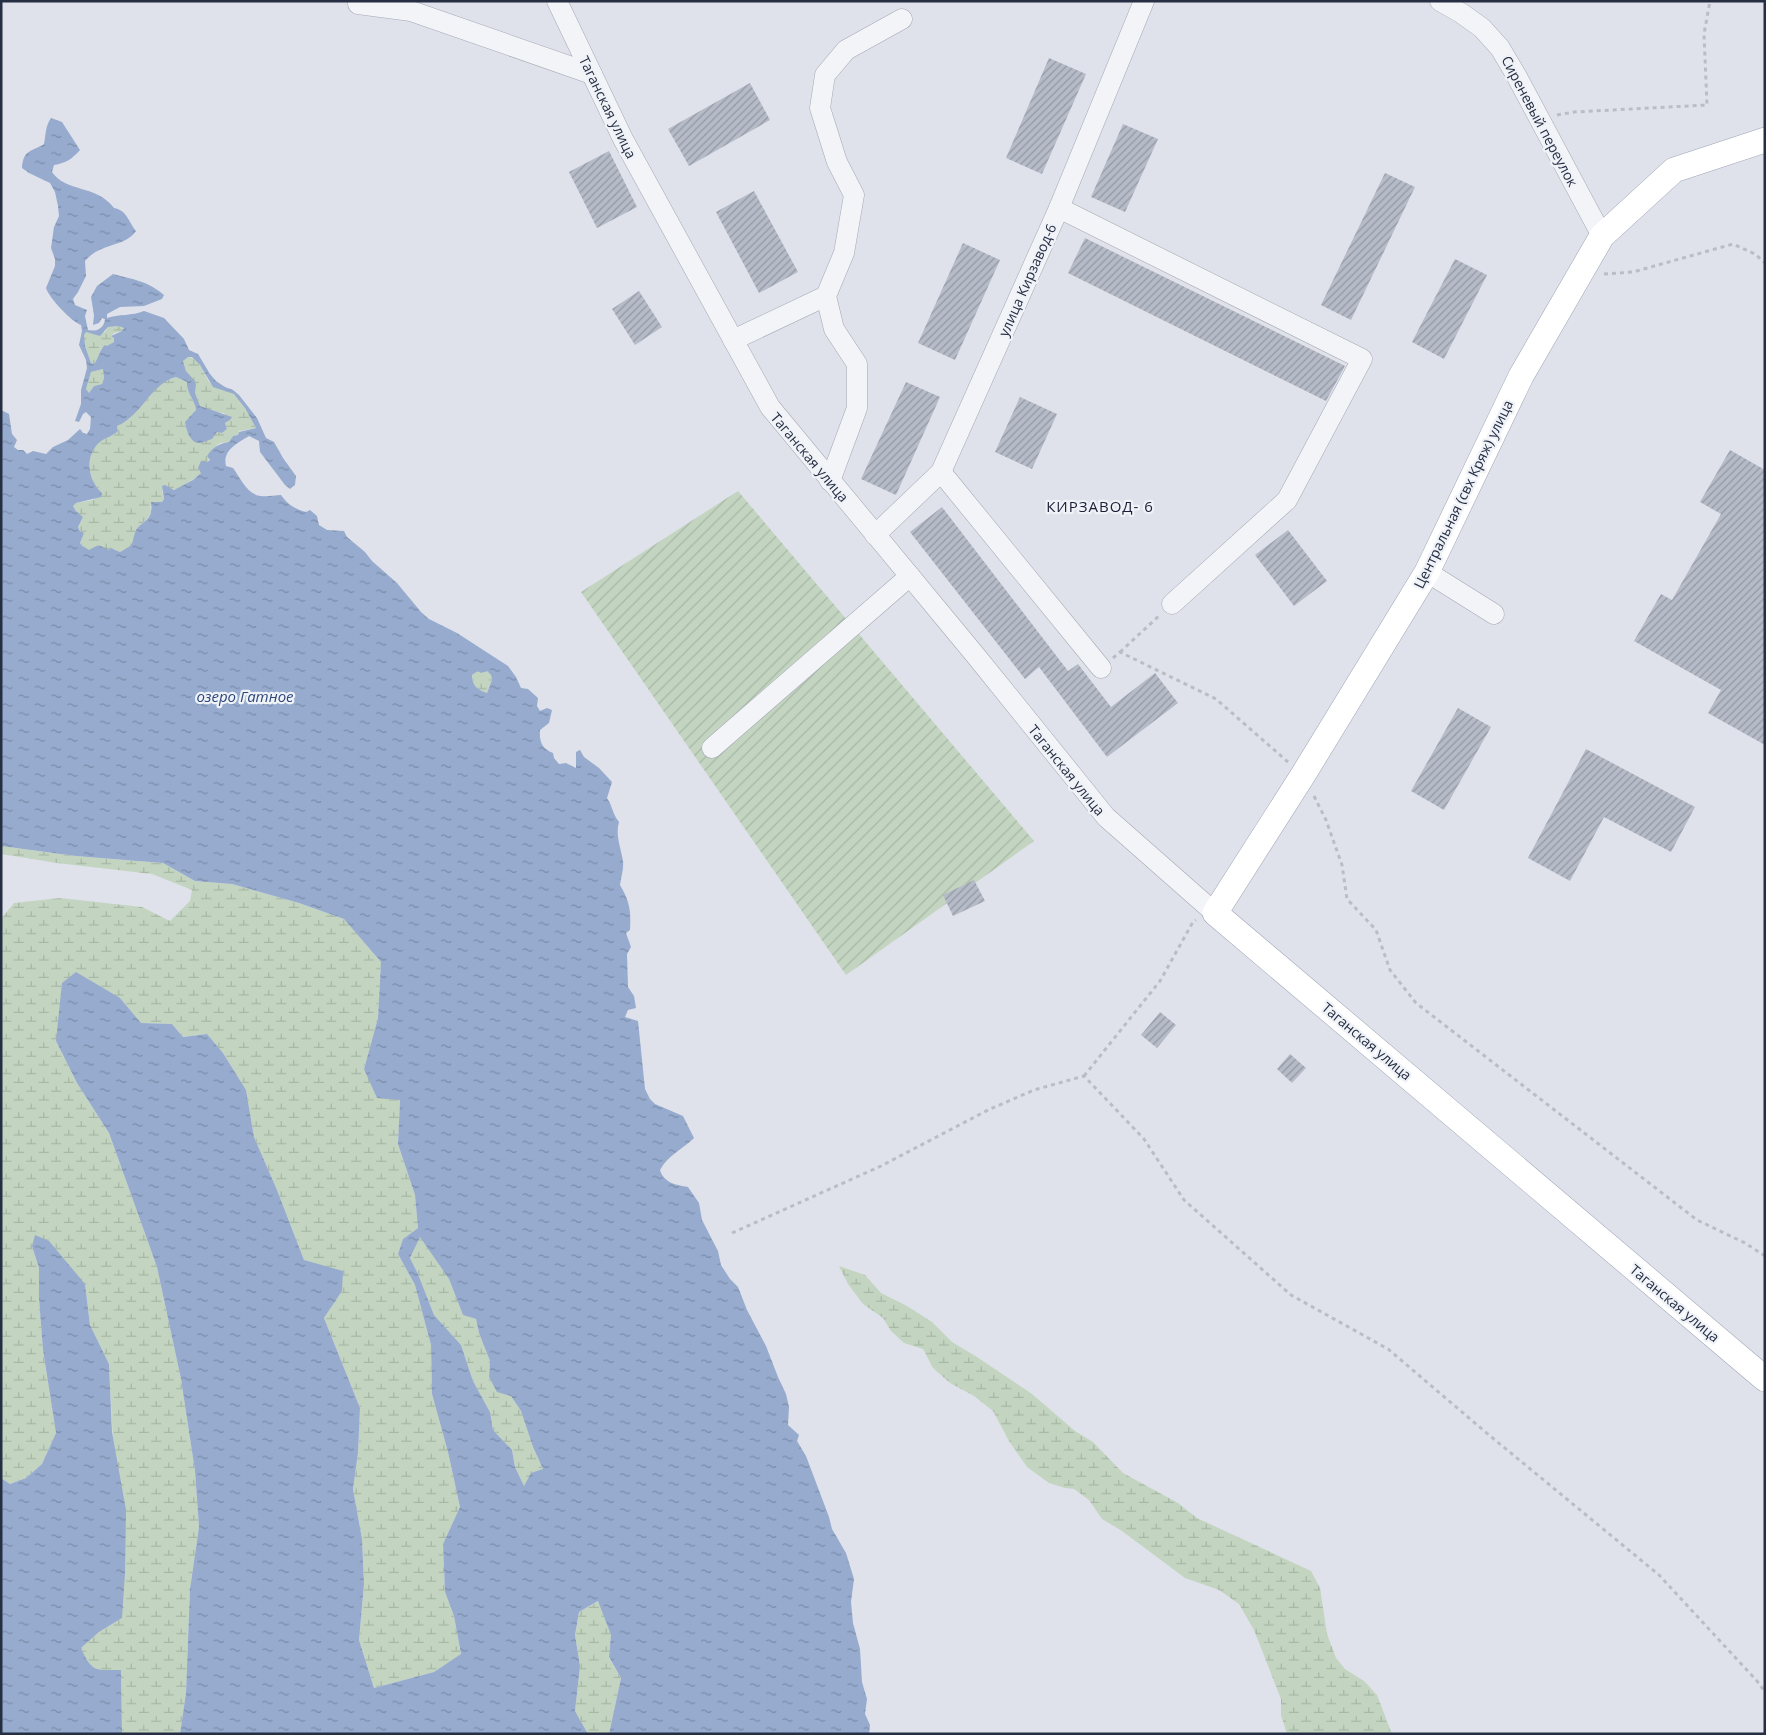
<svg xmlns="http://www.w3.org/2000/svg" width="1766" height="1735" viewBox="0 0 1766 1735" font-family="'Open Sans',sans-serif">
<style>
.wetland{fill:url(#wetland-marsh)}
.garden{fill:url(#garden-furrows)}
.water{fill:url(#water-ripples);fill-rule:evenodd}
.building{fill:url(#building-hatch)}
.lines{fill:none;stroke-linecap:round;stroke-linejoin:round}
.minor-casing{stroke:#a4a8b5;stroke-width:21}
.major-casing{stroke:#9da5b7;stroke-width:26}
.path{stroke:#babdc5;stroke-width:3;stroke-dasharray:4 4;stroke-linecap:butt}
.minor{stroke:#f3f4f8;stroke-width:20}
.major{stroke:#fff;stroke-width:25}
.labels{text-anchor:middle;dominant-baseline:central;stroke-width:4.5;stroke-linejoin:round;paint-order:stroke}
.street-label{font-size:14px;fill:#262e43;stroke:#eff2f7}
.neighbourhood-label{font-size:15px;letter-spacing:1px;fill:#191f34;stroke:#eff2f7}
.water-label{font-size:15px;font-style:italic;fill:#2c477c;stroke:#eff2f7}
</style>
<defs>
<pattern id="wetland-marsh" width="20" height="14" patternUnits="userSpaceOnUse" patternTransform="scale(1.25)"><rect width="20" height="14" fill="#c3d5c0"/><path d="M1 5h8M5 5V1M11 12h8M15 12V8" fill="none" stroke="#a7b7a6"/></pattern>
<pattern id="garden-furrows" width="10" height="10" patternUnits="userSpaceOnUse" patternTransform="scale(1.25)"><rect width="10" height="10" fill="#c3d5c0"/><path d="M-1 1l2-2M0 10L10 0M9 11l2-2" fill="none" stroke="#a7b7a6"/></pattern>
<pattern id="water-ripples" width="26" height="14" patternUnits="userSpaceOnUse" patternTransform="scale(1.25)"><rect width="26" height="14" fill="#96abce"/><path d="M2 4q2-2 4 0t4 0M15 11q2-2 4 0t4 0" fill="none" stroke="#7a8ca9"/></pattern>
<pattern id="building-hatch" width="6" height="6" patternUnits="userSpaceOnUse" patternTransform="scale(1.25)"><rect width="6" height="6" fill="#b6bbc8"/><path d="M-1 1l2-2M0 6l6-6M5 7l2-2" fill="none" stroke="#9498a4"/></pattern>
</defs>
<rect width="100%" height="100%" fill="#dfe2ea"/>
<g class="wetland">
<path d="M119,326L124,327L122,331L114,333L111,336L114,338V342L107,347L101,348L99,358L94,364L91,363L85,346L83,335L86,332L95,334L105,332L108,327Z"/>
<path d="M188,357C201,358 203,374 210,383C217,390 227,388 235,394C242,401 251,418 256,428L239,431L238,435L233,436L229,442L220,443L217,445L199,476L177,489L162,490L164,499L162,502L150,506C154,517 143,521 137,528C133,534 135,541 131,546C128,549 124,550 120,552L114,549L109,551C97,545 100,544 89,551L81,545L80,543L83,535L78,527L83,517L76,511L73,506L76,503L93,500L102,493C87,479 84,455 101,441C106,437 113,436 118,431L117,426L129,419L161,383L176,377L187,382C186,393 195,399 196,410L185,423L187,431L195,441L202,442L217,432L222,433L227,429L225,423L228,421L224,413L214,412L200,406L194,393L196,384L186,371L183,361Z"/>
<path d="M103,369L104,378L102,384L94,386L89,393L86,389L91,372Z"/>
<path d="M486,670L491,675L492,680L487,693C477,690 472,685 472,675L478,671Z"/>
<path d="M1,846L76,856L163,863L195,881L232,884L299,903L344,919L381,962L378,1018L364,1069L400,1100L398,1144L415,1195L418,1228L403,1239L398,1254L415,1285L431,1345L432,1394L448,1452L460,1507L443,1544L445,1592L454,1616L461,1655L434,1672L374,1688L359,1640L364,1584L362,1539L353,1489L358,1453L360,1408L324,1318L342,1291L304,1260L277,1190L254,1137L246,1090L223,1053L207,1034L183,1037L172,1024L141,1023L120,998L56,1041L77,1083L109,1133L157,1267L181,1379L195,1471L199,1527L190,1589L186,1693L180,1734H122L121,1670C95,1670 92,1673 81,1648L99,1632L122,1618L109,1364L90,1325L85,1284L32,1246L39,1268V1299L43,1350L56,1433L42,1464L26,1478L10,1484L1,1478V919L14,903L60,898L142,907L170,921L190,901L192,890L152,874L57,863L1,854Z"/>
<path d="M420,1236L449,1279L463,1315L476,1319L479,1333L490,1361L489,1378L511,1396L521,1411L533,1447L543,1469L524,1486L515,1467L512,1450L493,1430L490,1412L473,1381L461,1345L434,1315L418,1274L410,1258Z"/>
<path d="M839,1266L865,1275L881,1293L907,1306L932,1322L952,1342L977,1357L1032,1394L1075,1431L1093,1442L1123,1473L1178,1503L1197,1518L1311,1571L1320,1588L1327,1634L1336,1658L1345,1669L1364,1681L1377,1695L1392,1734H1287L1281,1715V1699L1254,1630L1239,1604L1219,1590L1185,1578L1122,1531L1102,1519L1089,1500L1074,1489L1065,1488L1049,1483L1027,1467L1009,1441L993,1411L974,1396L950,1383L933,1368L923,1349L904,1343L891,1331L883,1318L863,1304L848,1284Z"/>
<path d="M599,1601L611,1635L609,1658L621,1678L609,1734H588L575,1711L580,1666L575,1635L579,1612Z"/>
</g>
<path class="garden" d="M738,491L1034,841L846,975L581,592Z"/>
<g class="water">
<path d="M51,118L62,122L80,150C72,159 66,163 54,165L52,172C66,193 96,184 114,208C127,210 129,223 136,231C124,248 101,242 85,261L86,276L78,292L73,299L75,305L87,310L85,316L88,330C96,332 104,329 105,319L102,318L99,323L93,325L94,315L91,297L97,286L113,274C134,280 146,280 164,295L162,299L144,306L120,307L107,314V318C119,314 132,316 144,311L164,318L184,339L189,350L198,354L210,374L216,381L225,387L233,390L239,395L257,418L266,438L274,442L283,458L296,476L295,485L290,489L285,485L260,452L259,441L249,436C238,443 222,450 226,466L233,468C240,477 247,495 261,496C267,497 275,495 281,495C288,505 295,509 306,512L310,510L317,516L319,525L327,530L344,531L347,537L365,552L372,561L397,583L421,612L429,619L457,633L508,666L516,677L521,688L528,689L538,698L537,706L540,711L547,708L552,710L549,723L540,730C539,741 542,749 553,753L554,758L559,764L566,763L576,768V752L580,750L584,757L599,768L612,782L607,798C613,807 612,813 619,822C615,835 621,848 623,861C624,869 621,877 620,885C630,902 631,911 630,930L626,933L631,947L627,954L628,987L634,996L636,1008L628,1010L625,1017L638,1021L645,1089L650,1099L655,1104L683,1116L694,1138C683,1149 668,1155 660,1170C664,1183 676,1185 688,1187L699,1203L702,1220L718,1251L721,1265L730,1279L738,1287L747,1310L766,1346L778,1377L786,1394L789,1407L788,1425L799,1435L797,1441L806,1456L829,1517L832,1529L846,1553L854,1579L851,1602L853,1623L860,1649L862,1682L867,1699L865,1714L870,1725L869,1734H609L621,1678L609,1657L611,1635L598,1601L579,1612L575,1635L580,1666L575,1711L588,1734H180L186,1693L190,1589L199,1527L195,1471L181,1379L157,1267L109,1133L77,1083L56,1041L62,983L76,972L120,998L141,1023L172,1024L183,1037L207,1034L223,1053L246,1090L254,1137L277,1190L304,1260L343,1271L342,1291L324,1318L360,1408L358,1453L353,1489L362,1539L364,1584L359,1640L374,1688L434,1672L461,1654L454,1616L445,1592L443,1544L460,1507L448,1452L432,1394L431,1345L415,1285L398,1254L403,1239L418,1228L415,1195L398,1144L400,1100L377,1098L364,1069L378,1018L381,962L344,919L299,903L232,884L195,881L163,863L76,856L1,846V410L9,414L12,434L17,440L14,447L18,450H23L27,454L33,451L46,454L53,447L68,440L80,429L83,433L87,434L90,429L91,417L86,412L83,414L79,422L75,421L81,404V390L87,368L86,360L79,345L82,331L81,325C71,321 49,298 46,288L55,266V259L51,248L54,227L59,216L58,206L55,192L50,183L29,173L22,168C23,150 31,152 44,144C46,134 45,127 51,118ZM119,326L124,328L122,331L111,336L114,338V342L107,346L105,345C99,350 99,358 94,364L91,363L85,346L84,335L86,332L100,336L108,327ZM188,357H192L200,365L213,387L234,394L245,408L256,428L239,432L238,435L233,436L229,442C218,444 213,447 207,456L210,460L207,462L201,461L198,468L201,473L193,480L174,490L165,485L162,486L164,499L162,502H151C151,505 152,508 151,511C151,520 140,523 136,530C130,545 137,543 120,552L111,548L109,550C97,544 100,544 89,550L81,545L80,543L84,533L80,531L78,527L83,517L76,511L73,506L76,503L101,497L102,493C87,479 84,455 101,441C107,437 113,436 118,431L117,426C142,416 150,384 176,377L187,382C186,393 195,399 196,410L185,422C186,429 190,443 199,443C203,443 208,440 212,439L217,432L222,433L227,429L225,423L230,420L232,417L200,406L195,393L196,384L194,380L186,371L183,361ZM103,369L104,378L102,384L94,386L89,393L86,389L91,372ZM478,671L481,673L487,671L491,675L492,680L487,693C477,690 472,685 472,675ZM420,1237L449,1279L463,1315L476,1319L479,1333L490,1361L489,1377L497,1392L511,1396L521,1411L533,1447L543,1469L531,1473L524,1486L515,1467L512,1450L493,1430L490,1412L473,1381L461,1345L434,1315L418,1274L410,1258Z"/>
<path d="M35,1235L49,1241L85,1284L90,1325L109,1364L112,1432L126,1510L125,1573L122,1618L99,1632L81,1648C92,1673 96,1670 121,1670L122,1734H1V1478L10,1484L26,1478L42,1464L56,1433L43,1350L39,1299V1268L32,1246Z"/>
</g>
<g class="building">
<path d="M1049,58L1086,74L1042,174L1006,158Z"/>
<path d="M750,83L770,120L689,166L668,129Z"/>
<path d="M1123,124L1158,139L1125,212L1091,197Z"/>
<path d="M609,151L637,207L597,228L569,172Z"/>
<path d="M1385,173L1415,187L1351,320L1321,305Z"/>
<path d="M754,191L798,272L759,293L716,212Z"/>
<path d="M1085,238L1345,366L1326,401L1068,273Z"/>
<path d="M963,243L1000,260L955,360L918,343Z"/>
<path d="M1455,259L1487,275L1444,359L1412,342Z"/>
<path d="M639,291L662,327L635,345L612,309Z"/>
<path d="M906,382L940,397L896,495L861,479Z"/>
<path d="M1020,397L1057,414L1032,469L995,452Z"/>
<path d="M1730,450L1765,470V745L1708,713L1721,690L1634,641L1661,594L1672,600L1721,514L1700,502Z"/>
<path d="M942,507L1068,671L1078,664L1111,707L1155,673L1178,703L1107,757L1039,667L1025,679L910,532Z"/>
<path d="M1288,530L1327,581L1294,606L1255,555Z"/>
<path d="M1458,708L1491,727L1444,810L1411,791Z"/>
<path d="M1586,749L1695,807L1671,852L1604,817L1570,881L1528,858Z"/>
<path d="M974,880L985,901L953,916L943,895Z"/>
<path d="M1160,1012L1176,1025L1157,1048L1141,1035Z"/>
<path d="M1290,1054L1306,1068L1292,1083L1277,1069Z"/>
</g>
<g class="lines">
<g class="minor-casing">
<g id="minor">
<path d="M557,1L623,139L770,407L976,656L1106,817L1215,913"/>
<path d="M1440,1L1461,13L1482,28L1500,48L1516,75L1602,236"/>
<path d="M358,4L411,11L592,74"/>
<path d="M1059,208L1362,359L1287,500L1172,604"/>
<path d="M733,340L826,296"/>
<path d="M941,472L1101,668"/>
<path d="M830,481L857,408V364L834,329L826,296L844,253L854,195L837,162L820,108L825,75L846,50L902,19"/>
<path d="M875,535L941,472L1059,208L1144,1"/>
<path d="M1427,572L1494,614"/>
<path d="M712,748L910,576"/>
</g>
</g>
<g class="major-casing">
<path id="major" d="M1765,140L1674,170L1602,236L1521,376L1427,572L1303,775L1215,913L1765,1379"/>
</g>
<g class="path">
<path d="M1557,115L1574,112L1707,105L1704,34L1710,1"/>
<path d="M1604,274L1633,272L1733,244L1755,254L1765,263"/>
<path d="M1120,652L1160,615"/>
<path d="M1113,658L1120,652L1216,699L1288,762"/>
<path d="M1314,796L1326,820L1342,865L1347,899L1376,930L1390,970L1416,1003L1697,1220L1745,1243L1765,1256"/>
<path d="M1084,1076L1160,981L1193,922L1196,920"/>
<path d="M732,1233L881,1166L988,1110L1034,1090L1084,1076L1144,1139L1184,1200L1291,1295L1388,1349L1489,1435L1659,1575L1757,1681L1765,1692"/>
</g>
<use href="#minor" class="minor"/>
<use href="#major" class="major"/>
</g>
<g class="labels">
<g class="street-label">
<text transform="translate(608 107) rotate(64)">Таганская улица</text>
<text transform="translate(1540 121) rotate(62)">Сиреневый переулок</text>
<text transform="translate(1027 280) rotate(-66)">улица Кирзавод-6</text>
<text transform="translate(810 457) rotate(50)">Таганская улица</text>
<text transform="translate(1463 494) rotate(-64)">Центральная (свх Кряж) улица</text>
<text transform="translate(1067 770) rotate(51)">Таганская улица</text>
<text transform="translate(1367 1041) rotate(40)">Таганская улица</text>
<text transform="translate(1675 1303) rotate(40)">Таганская улица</text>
</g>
<g class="neighbourhood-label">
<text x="1100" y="506">КИРЗАВОД- 6</text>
</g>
<g class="water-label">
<text x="245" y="696">озеро Гатное</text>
</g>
</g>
<rect width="1766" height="1735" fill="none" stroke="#262e43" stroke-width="5"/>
</svg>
